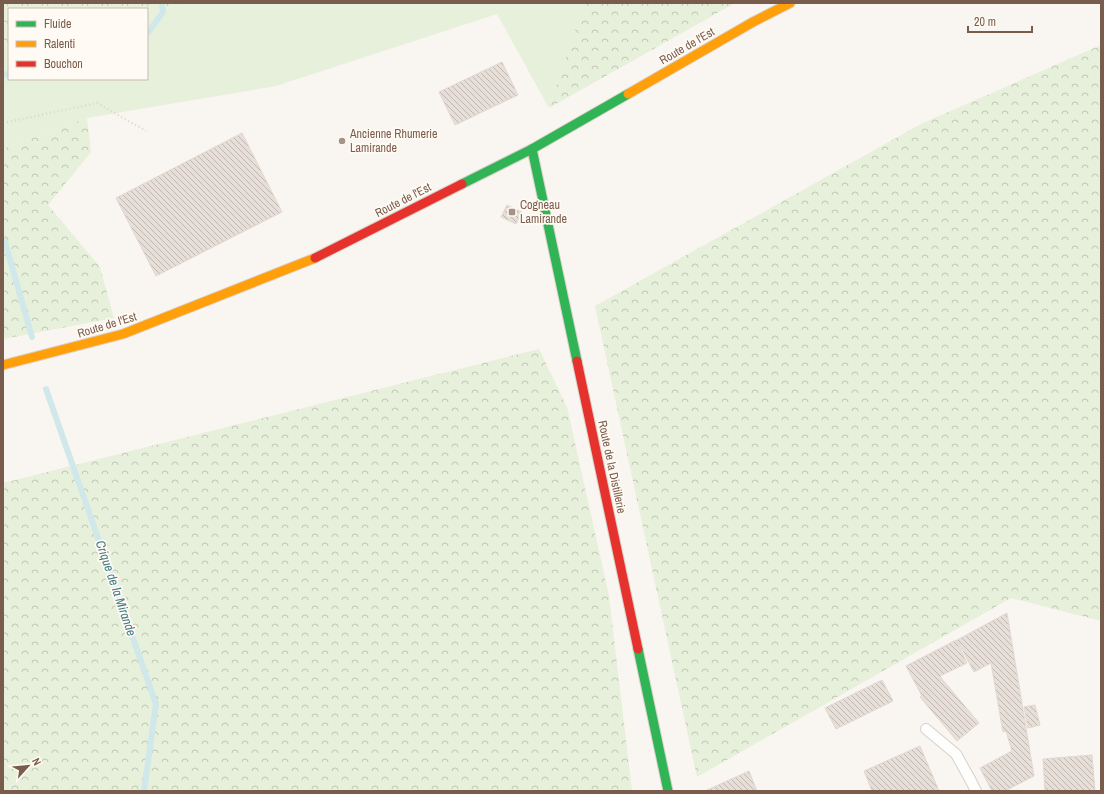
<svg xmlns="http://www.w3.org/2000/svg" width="1104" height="794" viewBox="0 0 1104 794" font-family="'Archivo Narrow',sans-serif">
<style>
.green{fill:#e7f0db}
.forest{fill:url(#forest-crowns)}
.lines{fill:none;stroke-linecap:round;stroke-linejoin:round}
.stream{stroke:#d0e8ea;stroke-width:6}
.building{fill:url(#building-back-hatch);stroke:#e2d8d2}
.lane-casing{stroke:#d7d1cb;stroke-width:12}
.fast-casing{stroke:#d9d2cb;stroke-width:11}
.slow-casing{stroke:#d9d2cb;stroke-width:11}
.jam-casing{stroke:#d9d2cb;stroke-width:11}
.path{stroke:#dcd5d0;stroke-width:2.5;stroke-dasharray:1 3;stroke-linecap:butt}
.lane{stroke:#fefefd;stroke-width:10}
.fast{stroke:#30b455;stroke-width:9}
.slow{stroke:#ff9f0a;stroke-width:9}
.jam{stroke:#e5322d;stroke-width:9}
.poi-dot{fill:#a69286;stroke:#fffaf3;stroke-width:1.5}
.labels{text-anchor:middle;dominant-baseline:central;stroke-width:3.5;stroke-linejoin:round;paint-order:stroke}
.street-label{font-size:12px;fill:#7a5c4d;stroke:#fffaf3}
.poi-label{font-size:12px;fill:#7a5c4d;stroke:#fffaf3;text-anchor:start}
.water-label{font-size:13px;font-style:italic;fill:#437c86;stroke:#fffaf3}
</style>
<defs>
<pattern id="forest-crowns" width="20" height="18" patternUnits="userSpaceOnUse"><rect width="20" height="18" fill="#e7f0db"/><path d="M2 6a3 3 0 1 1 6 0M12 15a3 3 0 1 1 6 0" fill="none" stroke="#c0c6b4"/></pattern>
<pattern id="building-back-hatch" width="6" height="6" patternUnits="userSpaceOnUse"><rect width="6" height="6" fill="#e6ded7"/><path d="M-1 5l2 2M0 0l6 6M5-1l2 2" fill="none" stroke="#bfb7b1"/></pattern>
</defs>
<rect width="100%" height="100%" fill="#f9f5f0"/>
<path class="green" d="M188,3H584L549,108L497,14L276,86L87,118L3,149V47L9,46V79H147V13Z"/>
<g class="forest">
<path d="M3,3H188L147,13V9H9V46L3,47Z"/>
<path d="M584,3H735L549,108Z"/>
<path d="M1101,45V621L1011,598L697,777L595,306L921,124Z"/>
<path d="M87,118L91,152L48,205L100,267L114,318L3,339V149Z"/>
<path d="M539,349L567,407L609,596L632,791H3V483Z"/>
</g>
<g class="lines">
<g class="stream">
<path d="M147,34L163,12L162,3"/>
<path d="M3,74L9,75"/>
<path d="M3,240L5,242L32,337"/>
<path d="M46,389L156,704L144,791"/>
</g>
</g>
<g class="building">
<path d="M502,62L518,95L455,125L439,92Z"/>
<path d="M242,133L282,212L156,276L116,198Z"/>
<path d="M507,205L522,212L516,224L501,217Z"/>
<path d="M1007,613L1034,776L1005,791H992L980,768L1012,751L1006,731L1003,732L991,663L974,672L957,640Z"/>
<path d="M956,640L967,663L940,676L942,679L922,696L906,666Z"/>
<path d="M942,679L979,723L957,741L920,697Z"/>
<path d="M882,680L893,701L836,729L825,708Z"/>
<path d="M1035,705L1040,725L1028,728L1024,707Z"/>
<path d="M920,746L939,791H872L864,771Z"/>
<path d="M1092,755L1095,791H1045L1043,759Z"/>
<path d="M749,771L757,791H705Z"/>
</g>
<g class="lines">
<g class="lane-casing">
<path id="lane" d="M926,729L956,754L971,781L976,791"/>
</g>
<g class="fast-casing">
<g id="fast">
<path d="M532,149L577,361"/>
<path d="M462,184L532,149L628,94"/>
<path d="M638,649L668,791"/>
</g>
</g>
<g class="slow-casing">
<g id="slow">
<path d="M628,94L753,22L790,3"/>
<path d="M3,365L123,334L315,258"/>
</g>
</g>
<g class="jam-casing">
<g id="jam">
<path d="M315,258L462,184"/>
<path d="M577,361L638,649"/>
</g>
</g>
<path class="path" d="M3,123L97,103L146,131"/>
<use href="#lane" class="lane"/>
<use href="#fast" class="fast"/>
<use href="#slow" class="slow"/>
<use href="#jam" class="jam"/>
</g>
<g class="poi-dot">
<circle cx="342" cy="141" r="4"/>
<rect x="508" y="208" width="8" height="8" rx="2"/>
</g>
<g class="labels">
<g class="street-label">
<text transform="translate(687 46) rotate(-30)">Route de l'Est</text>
<text transform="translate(403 200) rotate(-27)">Route de l'Est</text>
<text transform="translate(107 325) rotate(-17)">Route de l'Est</text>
<text transform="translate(612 467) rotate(78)">Route de la Distillerie</text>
</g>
<g class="poi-label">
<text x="350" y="134">Ancienne Rhumerie<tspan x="350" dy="14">Lamirande</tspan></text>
<text x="520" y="205">Cogneau<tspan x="520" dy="14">Lamirande</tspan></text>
</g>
<g class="water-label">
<text transform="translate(116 588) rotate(71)">Crique de la Mirande</text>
</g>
</g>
<rect width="1104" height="794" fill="none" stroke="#7a5c4d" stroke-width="8"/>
<rect x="8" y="8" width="140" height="72" fill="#fffaf3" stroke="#cabbb1"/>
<rect x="16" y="21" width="20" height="6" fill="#30b455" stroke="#cabbb1"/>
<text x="44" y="28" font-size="12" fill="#7a5c4d">Fluide</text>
<rect x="16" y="41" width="20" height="6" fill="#ff9f0a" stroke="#cabbb1"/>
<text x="44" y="48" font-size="12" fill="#7a5c4d">Ralenti</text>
<rect x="16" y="61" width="20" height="6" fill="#e5322d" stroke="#cabbb1"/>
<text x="44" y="68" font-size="12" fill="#7a5c4d">Bouchon</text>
<g transform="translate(28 766) rotate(63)" stroke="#fffaf3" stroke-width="3" paint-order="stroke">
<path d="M0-3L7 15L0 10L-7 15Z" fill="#7a5c4d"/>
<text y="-6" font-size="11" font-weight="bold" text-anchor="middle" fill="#7a5c4d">N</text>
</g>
<path d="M968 26v6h64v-6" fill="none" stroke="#7a5c4d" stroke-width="2"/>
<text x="974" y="26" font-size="12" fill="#7a5c4d" stroke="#fffaf3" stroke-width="3" paint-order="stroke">20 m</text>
</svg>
